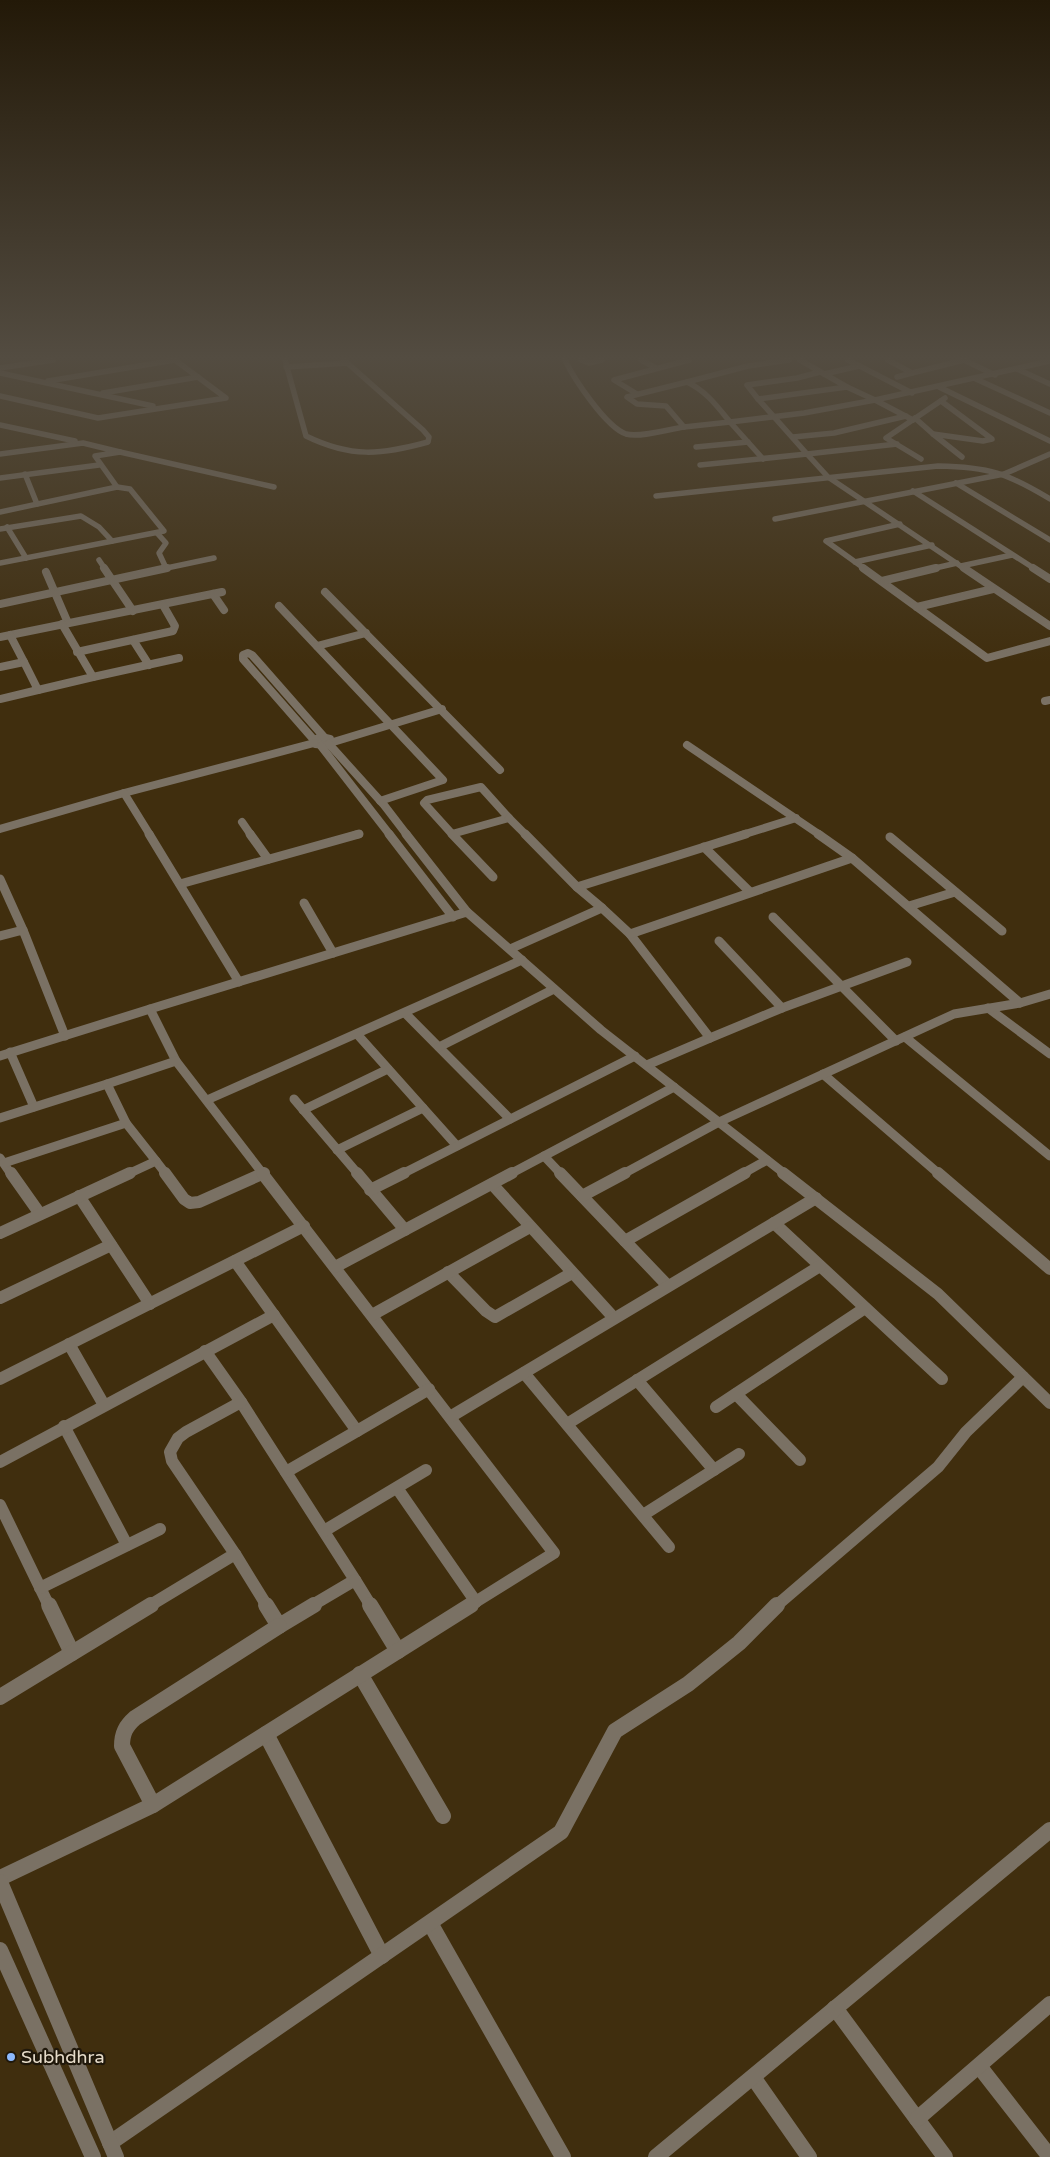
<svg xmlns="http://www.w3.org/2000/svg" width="1050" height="2157" viewBox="0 0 1050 2157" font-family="'Varela Round',sans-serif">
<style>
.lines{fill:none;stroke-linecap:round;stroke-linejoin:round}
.minor-far4{stroke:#7a7164;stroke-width:5.5}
.minor-far3{stroke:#7a7164;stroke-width:8}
.minor-far2{stroke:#7a7164;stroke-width:9}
.minor-far1{stroke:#7a7164;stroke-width:12}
.minor{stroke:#7a7164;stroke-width:16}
.tertiary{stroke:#7a7164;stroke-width:16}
.poi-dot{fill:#8db9fc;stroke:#20180b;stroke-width:2}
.labels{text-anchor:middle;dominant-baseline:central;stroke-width:4.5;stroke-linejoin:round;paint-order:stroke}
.near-poi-label{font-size:18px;fill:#e7dcca;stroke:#20180b;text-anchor:start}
</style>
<rect width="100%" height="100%" fill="#402e0e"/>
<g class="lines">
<g class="minor-far4">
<path d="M285,360L306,436C351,458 381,455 428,442L429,437L423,430L344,360"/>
<path d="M565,360C574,379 606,427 626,434C640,438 670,429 684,427"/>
<path d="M581,360L589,363L602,360"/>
<path d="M641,360L656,368"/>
<path d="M800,360L847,387"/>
<path d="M848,360L912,393"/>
<path d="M888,360L912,373L964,360L995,375"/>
<path d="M286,367L348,363"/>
<path d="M0,368L53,360"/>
<path d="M1017,369L1050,384"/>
<path d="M0,373L153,406"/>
<path d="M824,374L859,366"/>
<path d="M897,377L912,373"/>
<path d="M976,379L1050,413"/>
<path d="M48,381L175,360"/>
<path d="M687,382L748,366L789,360"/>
<path d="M687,382C706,391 717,406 730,422L684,427L666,406L637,404L627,397Z"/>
<path d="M939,387L1050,441"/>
<path d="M103,393L198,377"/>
<path d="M637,394L614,380L689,360"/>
<path d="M0,396L98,418L226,398L175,360"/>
<path d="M758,399L747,385L797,378L820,372"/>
<path d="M915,418L933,434L983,441L992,439L941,401"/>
<path d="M730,422L763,459"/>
<path d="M730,422L804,413L875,400L913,420"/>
<path d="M0,425L75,441"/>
<path d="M933,434L962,457"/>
<path d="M793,437L834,433L906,416"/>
<path d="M897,444L807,454L758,399L847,387L875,400L1050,361"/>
<path d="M696,447L748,442"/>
<path d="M120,452L274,487"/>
<path d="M0,454L83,443L120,452L95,456L117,487L0,512"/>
<path d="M921,459L886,438L945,398"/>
<path d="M700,465L807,454L828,477L965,569"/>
<path d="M25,474L37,504"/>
<path d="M0,478L99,465"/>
<path d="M956,483L1050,540"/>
<path d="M913,491L1035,569"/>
<path d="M656,496L938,466C989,467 1007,473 1050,499"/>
<path d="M775,519L1004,474L1050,454"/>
<path d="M7,527L26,558"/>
<path d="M0,529L81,516L99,527L112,541"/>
<path d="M157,533L166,543L159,553L166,568"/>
<path d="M99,560L105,569"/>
<path d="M855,562L932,545"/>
<path d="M0,563L164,531L130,489L117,487"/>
<path d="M961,566L1012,555"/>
<path d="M162,569L214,558"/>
<path d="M865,569L826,541L900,524"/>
<path d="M931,569L957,563"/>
</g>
<g class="minor-far3">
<path d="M104,568L133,611"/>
<path d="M863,568L987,658L1050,641"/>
<path d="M964,568L1050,626"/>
<path d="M1033,568L1050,579"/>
<path d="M46,572L68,623"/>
<path d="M882,581L936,568"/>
<path d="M325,592L500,770"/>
<path d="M213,594L224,610"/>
<path d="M0,604L167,568"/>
<path d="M279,606L443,780L380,801"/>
<path d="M917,607L993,589"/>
<path d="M0,637L222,592"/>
<path d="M133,640L149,665"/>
<path d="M317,646L366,633"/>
<path d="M77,652L173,631L175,626L163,605"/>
<path d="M0,667L24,662L10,635"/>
<path d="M93,677L179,658"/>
<path d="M38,690L93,677L62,624"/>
<path d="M0,699L38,690L24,662"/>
<path d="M1045,701L1050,700"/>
<path d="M321,737L330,739V742L326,745L315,744L314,740Z"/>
<path d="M314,740L243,659V655L248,653L252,655L324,737"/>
<path d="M330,743L442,709"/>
<path d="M329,744L384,805L407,835"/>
<path d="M687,745L820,835"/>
<path d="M321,746L390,835"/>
<path d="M481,787L509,818L452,834L424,803L427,800Z"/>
<path d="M124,793L314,743"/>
<path d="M509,818L526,835"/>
<path d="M242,822L251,835"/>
<path d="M0,829L124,793L150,835"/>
<path d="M355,835L359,834"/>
<path d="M742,835L796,818"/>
</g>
<g class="minor-far2">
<path d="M149,834L239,982"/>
<path d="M250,834L268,859"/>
<path d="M389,834L453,917"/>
<path d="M406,834L467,912"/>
<path d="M452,834L493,877"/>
<path d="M890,837L1002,931"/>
<path d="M704,847L750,892"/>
<path d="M0,879L23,930"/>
<path d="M180,884L359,834"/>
<path d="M577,887L746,834"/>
<path d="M304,903L333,953"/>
<path d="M909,906L955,892"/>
<path d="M602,908L630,934L710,1038L782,1008L907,962"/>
<path d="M773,917L896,1041"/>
<path d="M630,934L852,858"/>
<path d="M0,936L23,930L65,1036"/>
<path d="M719,941L782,1008"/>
<path d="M510,949L602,908L577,887L525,834"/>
<path d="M1020,1003L1050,994"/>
<path d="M988,1008L1050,1054"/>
<path d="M150,1009L467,912L601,1030L785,1174"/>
<path d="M405,1013L510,1119"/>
<path d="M357,1034L457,1146"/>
<path d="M905,1037L1050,1156"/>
<path d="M439,1047L554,989"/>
<path d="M10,1052L34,1107"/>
<path d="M0,1056L150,1009L176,1061L263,1174"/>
<path d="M647,1065L710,1038"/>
<path d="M823,1074L939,1174"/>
<path d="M294,1099L358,1174"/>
<path d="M207,1100L522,960"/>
<path d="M303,1110L388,1069"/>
<path d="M0,1118L107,1084"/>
<path d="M337,1150L423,1108"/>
<path d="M544,1156L561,1174"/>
<path d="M0,1158L11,1174"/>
<path d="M156,1161L166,1174"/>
<path d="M4,1163L126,1123"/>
<path d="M128,1174L156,1161L126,1123L107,1084L176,1061"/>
<path d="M262,1174L264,1173"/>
<path d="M402,1174L635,1056"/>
<path d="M510,1174L674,1087"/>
<path d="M623,1174L719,1122L954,1014L1020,1003L852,858L818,834"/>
<path d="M742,1174L767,1160"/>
</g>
<g class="minor-far1">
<path d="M11,1173L40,1214"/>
<path d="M165,1173L184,1199L190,1203L199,1202L264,1173"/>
<path d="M262,1173L554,1553L469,1606"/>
<path d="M357,1173L405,1230"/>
<path d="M560,1173L668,1286"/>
<path d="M783,1173L938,1294L1050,1403"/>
<path d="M938,1173L1050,1269"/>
<path d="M492,1184L614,1318"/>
<path d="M370,1190L404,1173"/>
<path d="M79,1196L150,1304"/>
<path d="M582,1196L625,1173"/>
<path d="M774,1223L942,1379"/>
<path d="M0,1233L130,1173"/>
<path d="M625,1241L745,1173"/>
<path d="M235,1261L357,1431L429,1389"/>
<path d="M335,1267L512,1173"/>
<path d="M448,1272L486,1311L495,1317L572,1273"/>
<path d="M0,1298L111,1245"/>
<path d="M372,1315L530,1227"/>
<path d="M69,1344L104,1405"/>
<path d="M524,1373L669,1547"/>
<path d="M0,1379L304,1226"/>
<path d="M637,1380L714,1470"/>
<path d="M736,1394L800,1460"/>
<path d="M241,1402L355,1580L311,1606"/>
<path d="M716,1407L865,1308"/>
<path d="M450,1417L816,1198"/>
<path d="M567,1424L820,1266"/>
<path d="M64,1426L127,1545"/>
<path d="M0,1462L274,1315"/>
<path d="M286,1472L357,1431"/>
<path d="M397,1488L476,1602"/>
<path d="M0,1505L49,1606"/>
<path d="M643,1515L739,1454"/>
<path d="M324,1531L426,1470"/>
<path d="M235,1554L267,1606"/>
<path d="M355,1580L371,1606"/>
<path d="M40,1588L160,1529"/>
<path d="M149,1606L235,1554L172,1461L170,1452L178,1438L186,1432L241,1402L205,1351"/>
<path d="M776,1606L938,1467L966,1432L1023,1377"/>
</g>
<g class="minor">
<path d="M49,1605L72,1653"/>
<path d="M266,1605L279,1626L314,1605"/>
<path d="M370,1605L398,1651"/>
<path d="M360,1674L443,1816"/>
<path d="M0,1697L151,1605"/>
<path d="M266,1734L382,1956"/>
<path d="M153,1805L122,1746C122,1733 126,1726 135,1718L279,1626"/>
<path d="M0,1878L153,1805L471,1605"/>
<path d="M430,1923L563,2157"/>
<path d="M835,2008L945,2157"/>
<path d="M979,2066L1050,2157"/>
<path d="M753,2077L809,2157"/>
<path d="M917,2119L1050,2004"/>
<path d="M110,2143L561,1832L615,1731L688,1684L739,1643L777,1605"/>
<path d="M656,2157L1050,1830"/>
</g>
<g class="tertiary">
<path d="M0,1882L116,2157"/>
<path d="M0,1950L93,2157"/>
</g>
</g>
<linearGradient id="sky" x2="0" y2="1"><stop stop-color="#231908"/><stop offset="0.54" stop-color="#534c41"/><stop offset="1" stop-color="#534c41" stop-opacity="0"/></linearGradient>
<rect width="1050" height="662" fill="url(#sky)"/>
<circle class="poi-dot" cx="11" cy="2057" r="5"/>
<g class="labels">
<g class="near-poi-label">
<text x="21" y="2057">Subhdhra</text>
</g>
</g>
</svg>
